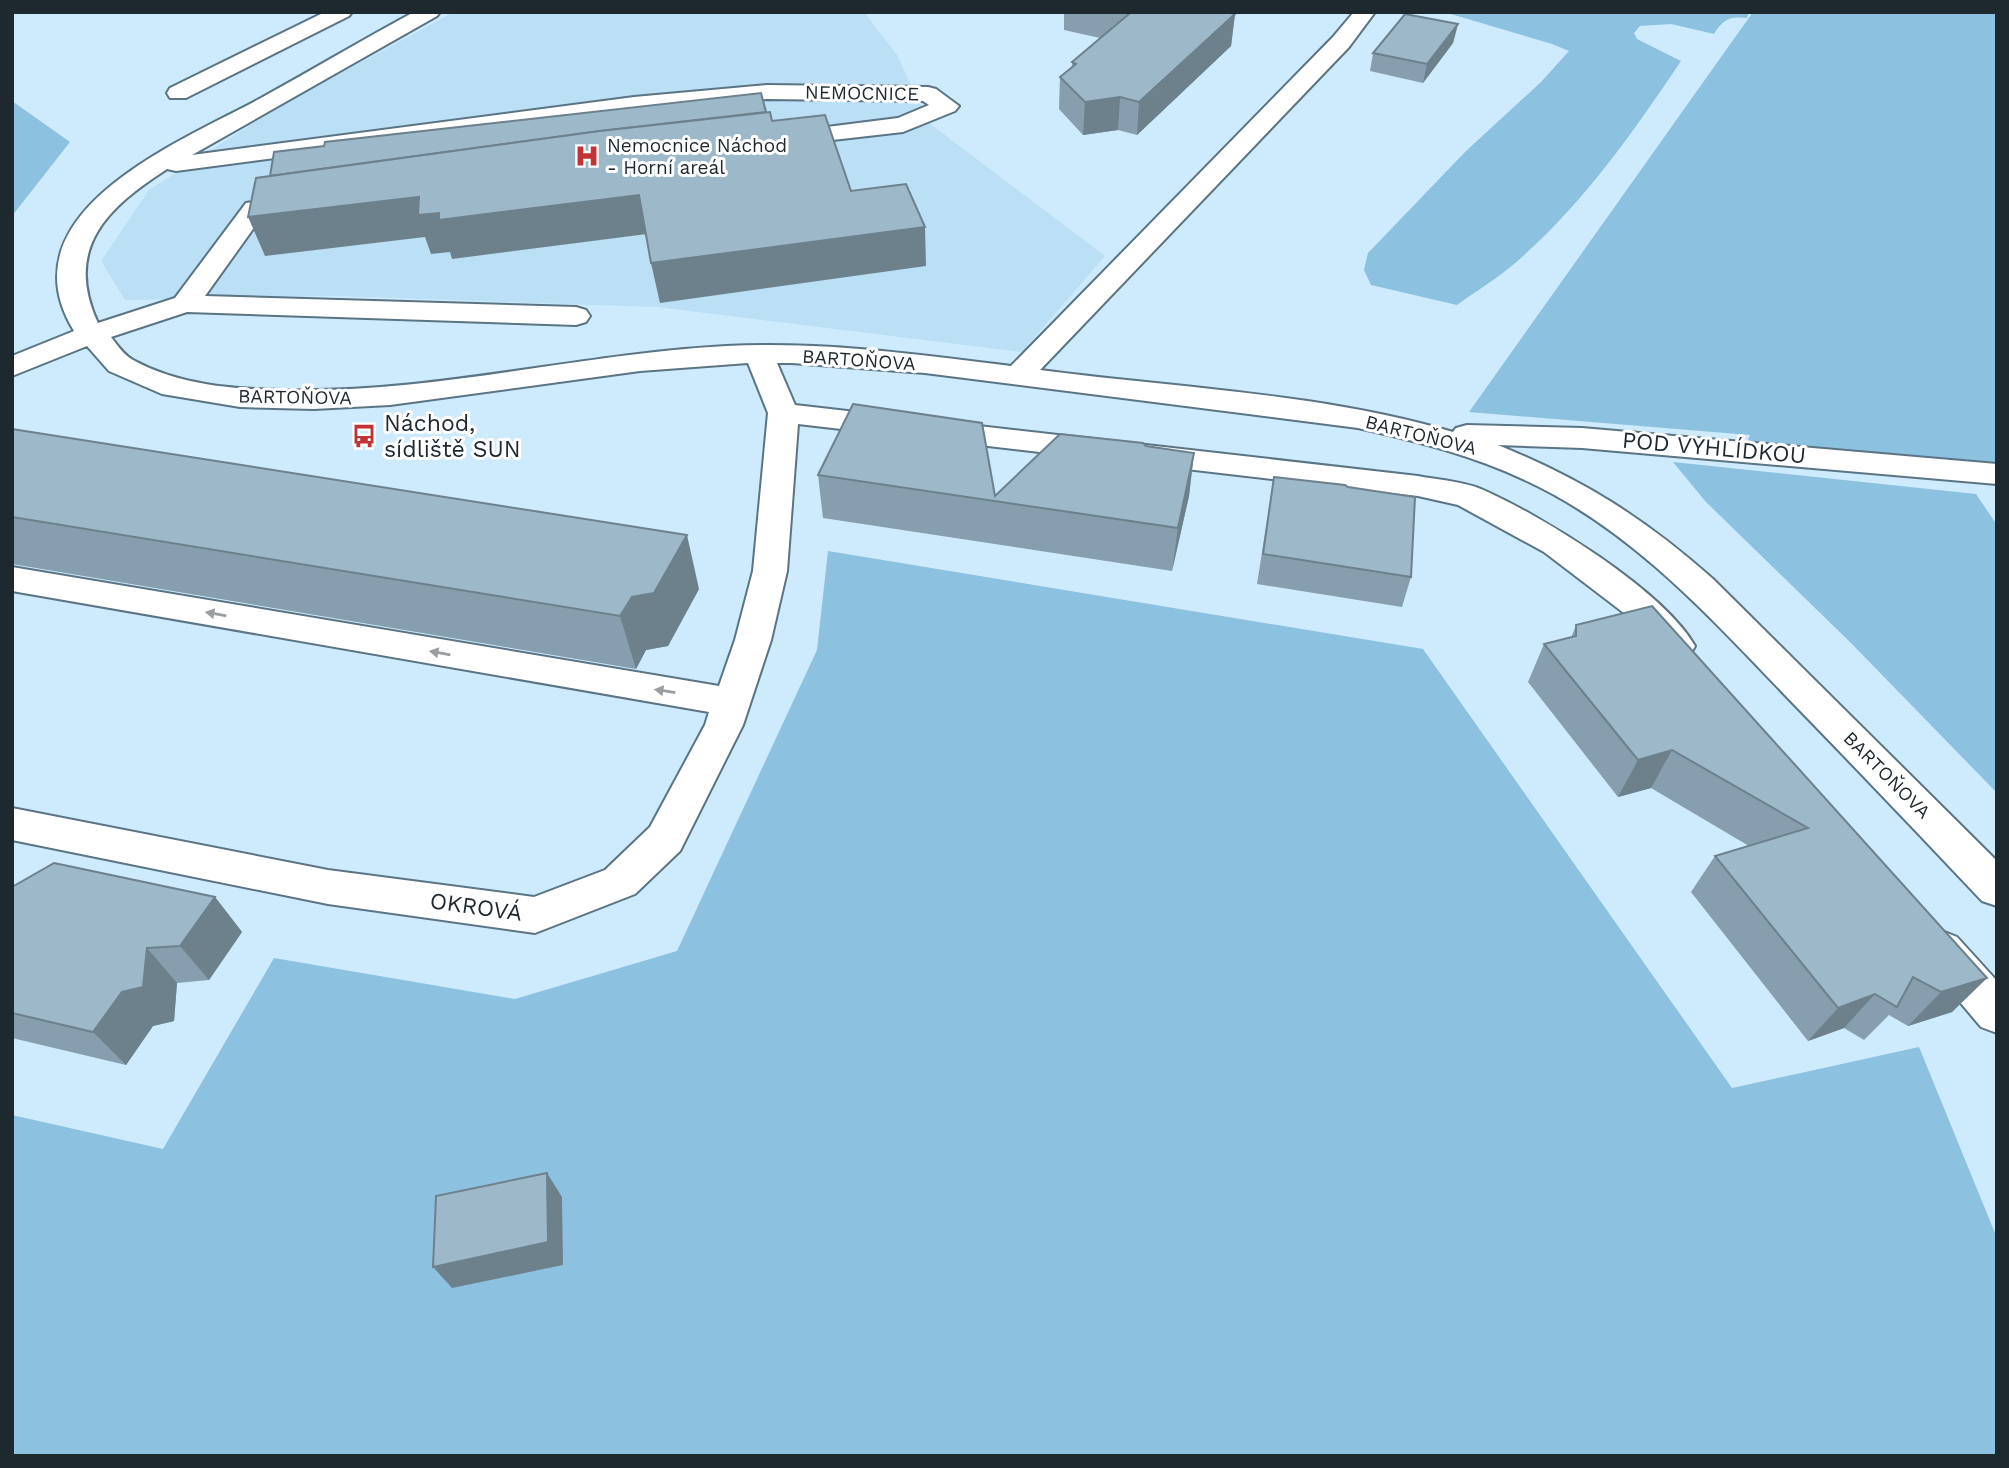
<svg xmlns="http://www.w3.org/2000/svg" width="2009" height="1468" viewBox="0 0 2009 1468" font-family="'Work Sans',sans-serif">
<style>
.built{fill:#bbdff5}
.green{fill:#8dc1e0}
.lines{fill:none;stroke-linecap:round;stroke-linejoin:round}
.minor-casing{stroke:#5a7484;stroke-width:4}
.minor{fill:#fff;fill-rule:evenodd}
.wall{fill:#869ead}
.shaded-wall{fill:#6d818d}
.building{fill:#9cb8c9;stroke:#6d818d;stroke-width:2}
.oneway{fill:#999ea1}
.labels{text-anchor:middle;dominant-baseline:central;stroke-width:6;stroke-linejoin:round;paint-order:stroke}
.far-street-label{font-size:19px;fill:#1d282f;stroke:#fff}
.far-poi-label{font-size:19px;fill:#1d282f;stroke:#fff;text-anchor:start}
.poi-label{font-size:23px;fill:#1d282f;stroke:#fff;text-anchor:start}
.street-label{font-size:23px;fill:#1d282f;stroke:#fff}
</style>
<rect width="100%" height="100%" fill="#cdebfc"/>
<path class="built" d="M454,12H864L897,55L929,123L1105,256L1022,352L657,307L335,296L125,300L101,261L149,190L278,107Z"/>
<g class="green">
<path d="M1444,12H1749L1747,18C1730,16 1723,19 1714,34L1671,24L1640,26L1634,33L1637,39L1681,61C1634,131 1585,201 1522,257C1503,275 1479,289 1457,305L1371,285L1364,270L1368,253L1466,151L1541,82L1569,51L1552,44Z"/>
<path d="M1753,12H1997V467L1747,442L1750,435L1469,412Z"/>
<path d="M12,101L70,142L12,216Z"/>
<path d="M1673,462L1976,494L1997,525V793L1850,642L1706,502Z"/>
<path d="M828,551L1423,649L1732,1088L1919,1047L1997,1238V1456H12V1115L163,1149L274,958L515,999L677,951L817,650Z"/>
</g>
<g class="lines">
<g class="minor-casing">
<g id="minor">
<path d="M325,12H352L349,16L186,98H170L167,93L170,88Z"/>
<path d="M414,12H440L437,16L192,155L634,97L767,85L928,87L936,89L959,106L955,111L903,132L780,146L771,144L768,139L771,134L898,118L929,105L923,101L767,99L634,111L176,171L167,169C108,207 63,248 98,323L175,298L246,203L297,195L306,198L310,203L306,208L263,215L205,296L576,307L586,310L590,316L586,322L576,325L187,312L111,337C117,345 124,355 133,360C179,385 231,389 282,390C431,394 577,354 726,346C821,341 917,354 1011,366L1333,37L1354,12H1375L1349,47L1040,370C1178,388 1320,393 1453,432L1456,428L1467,425L1582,428L1997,464V484L1582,448L1498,445C1584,480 1644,518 1713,579L1997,861V906L1982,901C1917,832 1851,763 1784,694C1707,614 1631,530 1529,482C1475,456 1417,441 1358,428L925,373L792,363H777L795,405L1418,476C1438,480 1462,481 1481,489C1541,515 1663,590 1695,646L1690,655L1677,659L1664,655L1637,623L1544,552L1458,505L1418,496L798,424L787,571L771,640L743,725L680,851L635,894L535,933L328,904L12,840V808L328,870L534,897L605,870L650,827L705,725L709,712L12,591V567L719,686L735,640L753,571L768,413L748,363L640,371L390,405L314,409L240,407L162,394L109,371L87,346L12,376V356L74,331C1,212 182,141 261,98C312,70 362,40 414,12Z"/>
<path d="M1942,931L1957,937L1997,981V1033L1981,1027L1927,963L1920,950L1927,937Z"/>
</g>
</g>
<use href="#minor" class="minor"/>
</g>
<g class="wall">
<path d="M1064,12H1226L1235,14L1231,46L1137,135L1118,130L1083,135L1059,109L1060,77L1072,67V62L1100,38L1064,30Z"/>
<path d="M1458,24L1453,43L1423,83L1370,71L1373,53Z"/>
<path d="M12,429L699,589L668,646L646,650L636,669L12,564Z"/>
<path d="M1146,446L1194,453L1189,496L1172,571L823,518L818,475L995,496Z"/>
<path d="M1274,477L1411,577L1402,607L1257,584Z"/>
<path d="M1576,625L1987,978L1952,1012L1908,1026L1889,1015L1864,1040L1844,1028L1808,1041L1691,892L1715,856L1749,846L1651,788L1618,797L1528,682L1544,644L1571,638Z"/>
<path d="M12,887L215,897L242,932L209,980L177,983L174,1021L153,1026L126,1065L12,1038Z"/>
</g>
<g class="shaded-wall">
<path d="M1235,14L1231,46L1137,135L1139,102Z"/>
<path d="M1458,24L1453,43L1423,83L1427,64Z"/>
<path d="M1120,97L1118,130L1083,135L1085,102Z"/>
<path d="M639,195L647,234L452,259L450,252L431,254L425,237L265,256L248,217L419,197Z"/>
<path d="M925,227L926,266L660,303L651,263Z"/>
<path d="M1194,453L1189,496L1172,571L1178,528Z"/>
<path d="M687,535L699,589L668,646L646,650L636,669L620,616L632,597Z"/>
<path d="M1672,750L1651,788L1618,797L1638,760Z"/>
<path d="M215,897L242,932L209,980L180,946Z"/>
<path d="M147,948L177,983L174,1021L153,1026L126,1065L93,1032Z"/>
<path d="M1987,978L1952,1012L1908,1026L1941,992Z"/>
<path d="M1875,994L1844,1028L1808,1041L1838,1008Z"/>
<path d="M547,1173L562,1197L563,1265L452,1288L433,1267Z"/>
</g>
<g class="building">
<path d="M1125,12H1226L1235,14L1139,102L1120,97L1085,102L1060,77L1076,64L1072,62L1130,13Z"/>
<path d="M1405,14L1458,24L1427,64L1373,53Z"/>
<path d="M761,93L766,112L600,131L270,176L274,152L324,146L325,142Z"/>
<path d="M770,112L772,121L825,115L851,191L906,184L925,227L651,263L639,195L439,220V213L418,215L419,197L248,217L256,178L600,131Z"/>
<path d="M853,404L982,423L995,496L1060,434L1143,443L1146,446L1194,453L1178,528L818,475Z"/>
<path d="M12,429L687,535L654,593L632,597L620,616L12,517Z"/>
<path d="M1274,477L1345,485L1348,487L1415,497L1411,577L1263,554Z"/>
<path d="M1652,606L1987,978L1941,992L1913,977L1897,1007L1875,994L1838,1008L1715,856L1808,828L1672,750L1638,760L1544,644L1576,636V625Z"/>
<path d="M54,863L215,897L180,946L147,948L143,987L122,992L93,1032L12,1013V887Z"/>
<path d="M547,1173L548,1242L433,1267L436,1196Z"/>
</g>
<defs><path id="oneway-solid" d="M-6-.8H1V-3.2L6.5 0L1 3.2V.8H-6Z" transform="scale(1.75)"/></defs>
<g class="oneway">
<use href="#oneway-solid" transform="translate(216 614) rotate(-170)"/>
<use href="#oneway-solid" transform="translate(440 653) rotate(-170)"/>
<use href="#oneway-solid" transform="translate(665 691) rotate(-171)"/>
</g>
<defs>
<g id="hospital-bare" transform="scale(1.89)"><path d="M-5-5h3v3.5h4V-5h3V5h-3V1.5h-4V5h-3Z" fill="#c23336" stroke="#fff" stroke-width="2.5" paint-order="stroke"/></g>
<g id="bus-bare" transform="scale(1.89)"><path d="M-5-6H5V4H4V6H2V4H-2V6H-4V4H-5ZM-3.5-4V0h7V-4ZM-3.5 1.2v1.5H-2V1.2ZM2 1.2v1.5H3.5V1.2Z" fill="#c23336" stroke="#fff" stroke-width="2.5" paint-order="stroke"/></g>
</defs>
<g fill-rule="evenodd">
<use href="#hospital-bare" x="587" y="156"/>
<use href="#bus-bare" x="364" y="436"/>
</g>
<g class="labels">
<g class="far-street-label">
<text transform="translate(862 93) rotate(1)">NEMOCNICE</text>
<text transform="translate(859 360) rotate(4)">BARTOŇOVA</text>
<text transform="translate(295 397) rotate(1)">BARTOŇOVA</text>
<text transform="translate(1421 435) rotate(14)">BARTOŇOVA</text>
<text transform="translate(1887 775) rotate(45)">BARTOŇOVA</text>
</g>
<g class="far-poi-label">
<text x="607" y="145">Nemocnice Náchod<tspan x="607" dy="22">- Horní areál</tspan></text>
</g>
<g class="poi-label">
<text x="384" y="423">Náchod,<tspan x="384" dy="26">sídliště SUN</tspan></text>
</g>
<g class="street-label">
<text transform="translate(1714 448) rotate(5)">POD VYHLÍDKOU</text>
<text transform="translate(476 907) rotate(8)">OKROVÁ</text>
</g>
</g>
<rect width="2009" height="1468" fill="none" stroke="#1d282f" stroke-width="28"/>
</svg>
